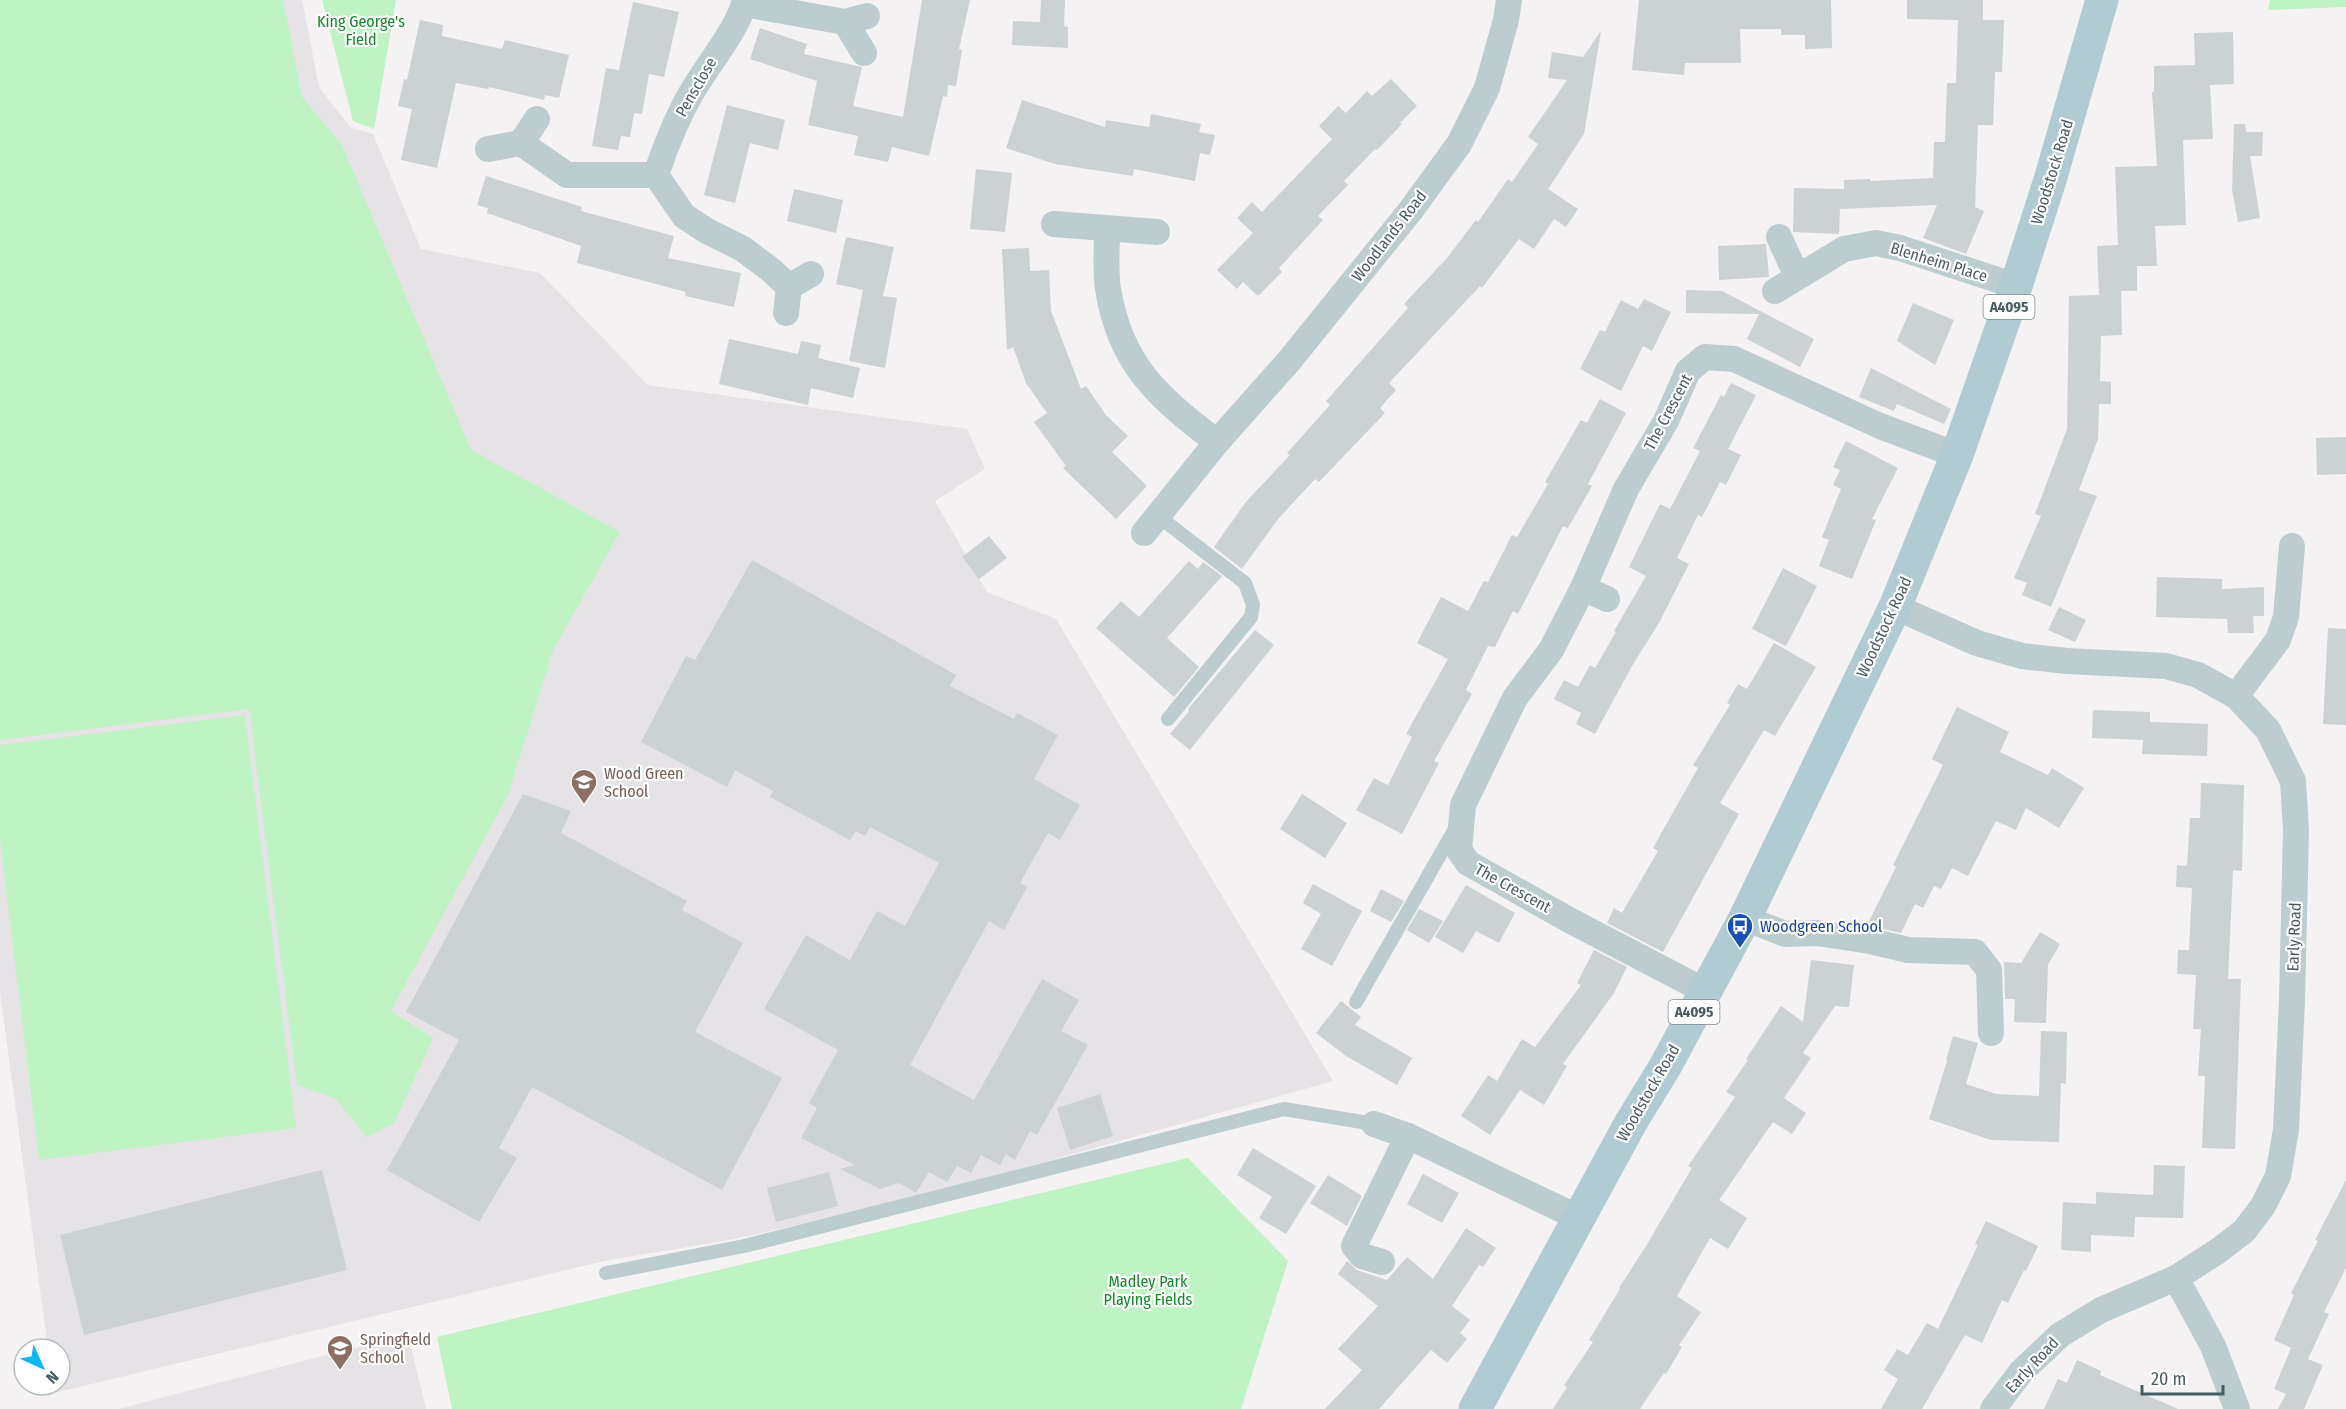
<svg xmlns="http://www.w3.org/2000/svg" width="2346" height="1409" viewBox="0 0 2346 1409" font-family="'Fira Sans Condensed',sans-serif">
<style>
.education{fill:#e5e3e5}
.green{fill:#bff3c3}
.building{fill:#ccd1d4}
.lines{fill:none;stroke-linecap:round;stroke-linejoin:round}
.service{stroke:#bccccf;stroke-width:14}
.minor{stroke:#bccccf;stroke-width:26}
.primary{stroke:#b0cbd2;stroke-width:33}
.labels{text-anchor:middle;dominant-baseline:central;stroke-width:4.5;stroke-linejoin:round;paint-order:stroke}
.shield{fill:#fff;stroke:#7f8e90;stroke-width:1.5}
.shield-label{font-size:15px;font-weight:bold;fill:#485d61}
.park-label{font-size:16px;fill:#128929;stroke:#fff}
.street-label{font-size:16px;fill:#485d61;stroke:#fff}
.education-label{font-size:16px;fill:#785e54;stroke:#fff;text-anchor:start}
.transit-label{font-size:16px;fill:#164399;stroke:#fff;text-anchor:start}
</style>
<rect width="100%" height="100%" fill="#f4f2f2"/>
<g class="education">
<path d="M0,0H302L319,87L350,127L373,134L421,249L540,273L648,385L967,429L985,469L935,501L987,592L1056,619L1333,1081L916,1198L740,1238L604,1261L54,1393L53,1385H60V1349H48L0,992Z"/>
<path d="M408,1334L426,1409H118Z"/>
</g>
<g class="green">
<path d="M0,0H283L302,97L342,145L471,450L620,532L553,650L508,795L391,1011L433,1038L394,1123L367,1137L335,1098L297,1085L249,709L0,740Z"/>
<path d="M322,0H396L374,129L353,121Z"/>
<path d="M2270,0H2346V7L2268,10Z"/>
<path d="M245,715L296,1128L39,1160L0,839V745Z"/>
<path d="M1188,1158L1288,1261L1241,1409H452L437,1337Z"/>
</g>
<g class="building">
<path d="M922,0H970L959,49L962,50L956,86L948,85L947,97L943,96L929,156L892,147L888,162L854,155L858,136L808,125L817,81L750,59L760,28L807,44L804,54L862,67L853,106L903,117Z"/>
<path d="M1041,0H1065L1064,26L1068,27V48L1012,45L1013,21L1040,22Z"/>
<path d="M1639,0H1831L1832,48L1805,49V35H1781V29H1740L1741,63H1685L1684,75L1632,70Z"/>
<path d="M1907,0H1983V20H2004L2002,72H1995L1993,125H1978L1975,207L1984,211L1966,254L1923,238L1937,205L1840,209L1839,234L1793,232L1794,188L1844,189V180L1870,179V181L1933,178L1934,142H1945L1947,83H1956L1958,20L1907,19Z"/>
<path d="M633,2L679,12L664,77L649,74L642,114L634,113L630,137L621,136L618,150L592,146L606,68L619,70Z"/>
<path d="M420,20L443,25L442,36L502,49L505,40L569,55L559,98L545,95L544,100L489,87L488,89L456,83L437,168L401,160L412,109L398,106L404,79L407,80Z"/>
<path d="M1601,31L1584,134L1548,189L1578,209L1566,227L1554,219L1534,249L1519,239L1482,288L1480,286L1389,383L1396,390L1380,408L1385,413L1319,482L1315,479L1278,519L1242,569L1214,547L1245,503L1290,455L1287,453L1330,405L1326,401L1408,308L1404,304L1447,258L1476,220L1478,222L1508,179L1512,182L1538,144L1528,137L1567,80L1548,78L1552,52L1583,57Z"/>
<path d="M2233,32L2234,84L2210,85L2213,139L2183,140L2186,225L2155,226L2157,266H2137V291H2121L2122,335L2101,336L2100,381L2111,382V404H2099L2098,439L2079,490L2097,496L2051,607L2022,595L2027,583L2014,578L2041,516L2035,514L2067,429L2069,296L2099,295L2097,246L2118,245L2115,167L2157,166L2152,92H2154V66L2195,65L2194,33Z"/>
<path d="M1391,79L1417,106L1400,123L1402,124L1377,150L1375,149L1344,181L1348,185L1318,216L1323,220L1279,268L1282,272L1258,296L1243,282L1237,289L1217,270L1253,233L1237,218L1252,202L1262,212L1332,139L1319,126L1338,106L1346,113L1367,91L1372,96Z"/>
<path d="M1022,100L1105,127L1106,120L1149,127L1151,114L1201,124L1199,132L1215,135L1210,155L1200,153L1195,181L1134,169L1133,176L1055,164L1006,148Z"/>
<path d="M727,105L785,120L778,150L750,143L735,203L704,195Z"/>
<path d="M2234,124H2245L2246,132H2263L2262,156H2250L2260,218L2238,222L2232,190Z"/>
<path d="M976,169L1012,173L1005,232L970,229Z"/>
<path d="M486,176L582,207L581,211L674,236L668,258L741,273L734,307L685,296L686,292L577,263L581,246L487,213L488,208L477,205Z"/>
<path d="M794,189L843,200L836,233L787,221Z"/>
<path d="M846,237L894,247L883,296L897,298L885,368L849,361L863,290L836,284Z"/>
<path d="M1766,244L1769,277L1719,280L1718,246Z"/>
<path d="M1029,248L1030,271L1049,270L1051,311L1081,389L1086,386L1106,415L1128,436L1112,452L1147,486L1116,519L1063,468L1066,466L1034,422L1047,413L1026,383L1013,347L1007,350L1002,249Z"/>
<path d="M1686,290L1722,291L1814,339L1800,367L1747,339L1759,314L1686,313Z"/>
<path d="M1644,299L1671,312L1652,351L1643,346L1621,391L1580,369L1600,330L1605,332L1621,300L1638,309Z"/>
<path d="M1913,303L1954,320L1935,365L1897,341Z"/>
<path d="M729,339L798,354L801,341L821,345L818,358L860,368L853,398L811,388L808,405L719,384Z"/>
<path d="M1871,368L1951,409L1944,424L1897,404L1894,411L1859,397Z"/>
<path d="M1731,383L1756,395L1728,449L1741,455L1726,485L1720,482L1702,517L1698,515L1677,558L1689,564L1660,621L1632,666L1595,734L1576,724L1581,713L1554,699L1564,680L1578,687L1590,665L1595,668L1616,632L1614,631L1646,576L1629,567L1660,504L1670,509L1700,451L1693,448L1721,395L1724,397Z"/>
<path d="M1600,399L1626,413L1588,484L1592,486L1568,528L1563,526L1518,614L1513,611L1495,647L1488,646L1466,690L1472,694L1434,761L1439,763L1402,834L1356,810L1374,778L1388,785L1412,737L1406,734L1448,659L1417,643L1441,597L1468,611L1484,581L1488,582L1512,535L1517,537L1548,484L1545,482L1581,420L1587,423Z"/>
<path d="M2346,437V474L2317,475L2316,438Z"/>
<path d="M1846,441L1898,468L1872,519L1876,520L1852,579L1819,566L1829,540L1822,537L1841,489L1833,485L1840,470L1833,467Z"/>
<path d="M989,536L1007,558L979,579L962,557Z"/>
<path d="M752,560L956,675L950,686L1014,719L1017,713L1058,735L1034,779L1080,805L1060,840L1048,833L1020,883L1027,887L1004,930L989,921L910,1065L974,1100L1042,979L1079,1000L1061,1031L1088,1045L1037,1135L1030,1131L1015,1160L1006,1154L1000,1165L981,1155L971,1173L957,1166L947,1182L929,1172L916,1193L899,1183L880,1189L840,1169L855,1165L801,1138L817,1108L809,1103L838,1050L764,1009L806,935L850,960L877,911L905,926L939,863L870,827L865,836L856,831L850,840L770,797L773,791L735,770L727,787L641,742L686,656L695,660Z"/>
<path d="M1189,561L1198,569L1203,562L1222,576L1167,638L1199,667L1174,697L1096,628L1121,601L1139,617Z"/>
<path d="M1783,568L1817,586L1786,646L1752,629Z"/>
<path d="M2157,577L2222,579V589L2264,587V616H2253L2254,633H2228L2227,619L2156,617Z"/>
<path d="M2059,607L2086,620L2075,642L2048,630Z"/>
<path d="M2328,628L2346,629V725L2323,724Z"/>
<path d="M1255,630L1274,645L1190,750L1170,734L1189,711L1188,709Z"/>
<path d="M1774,643L1816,667L1775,736L1764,730L1720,803L1739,814L1663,952L1607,923L1614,908L1622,913L1658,851L1653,848L1698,768L1693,765L1730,705L1727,703L1738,684L1747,689Z"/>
<path d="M1957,707L2009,732L2000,752L2048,775L2052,768L2084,788L2059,828L2026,808L2016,830L1996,821L1968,876L1952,868L1941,889L1934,886L1923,908L1915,904L1901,933L1867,925L1896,867L1893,865L1943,765L1932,759Z"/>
<path d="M2093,710L2150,712V722L2208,724L2207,756L2142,754L2143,740L2092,738Z"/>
<path d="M2201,783L2244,785L2242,871L2233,870L2228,979H2241L2235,1149L2202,1148L2205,1076H2198L2201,1029H2193L2196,975L2177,974L2178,950H2189L2192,888L2176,887L2177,865L2187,866L2190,818H2200Z"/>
<path d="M523,794L571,811L561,833L687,901L682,910L743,943L695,1032L782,1078L722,1190L532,1087L499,1148L517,1158L479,1222L387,1170L459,1040L406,1012Z"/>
<path d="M1302,794L1347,823L1325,858L1280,829Z"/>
<path d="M1313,884L1362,911L1332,966L1301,949L1321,914L1303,903Z"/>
<path d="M1466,885L1515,913L1499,943L1476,931L1463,953L1435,937Z"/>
<path d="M1381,889L1404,901L1391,922L1370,911Z"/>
<path d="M1419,909L1443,921L1429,943L1407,930Z"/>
<path d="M2040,932L2060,944L2048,965L2046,1023L2014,1022L2015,999H2005L2004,962L2021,963Z"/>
<path d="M1594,950L1627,967L1614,993L1563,1064L1567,1066L1544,1105L1520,1090L1490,1135L1461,1116L1488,1075L1497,1081L1522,1039L1535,1047L1581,985L1577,983Z"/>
<path d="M1811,960L1854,965L1849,1007L1835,1006L1803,1053L1811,1058L1784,1098L1806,1113L1792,1134L1773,1122L1719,1200L1747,1218L1728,1249L1710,1238L1677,1296L1701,1312L1679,1345L1682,1347L1666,1374L1664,1373L1640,1409H1553L1567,1387L1564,1385L1593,1342L1589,1340L1620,1289L1619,1288L1646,1246L1692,1168L1688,1166L1735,1097L1726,1092L1748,1060L1746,1059L1781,1006L1803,1022Z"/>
<path d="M1341,1001L1361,1017L1355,1025L1412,1058L1397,1085L1346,1056L1316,1033Z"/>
<path d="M2041,1031L2067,1032L2066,1084L2061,1083L2059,1142L1991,1140L1929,1119L1947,1061L1946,1060L1953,1036L1978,1043L1966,1084L1996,1094L2039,1096Z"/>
<path d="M1100,1094L1113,1136L1070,1150L1057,1108Z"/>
<path d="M1253,1148L1316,1186L1286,1234L1259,1218L1272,1197L1237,1175Z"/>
<path d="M2154,1165L2185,1166L2183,1218L2135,1217L2134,1237L2091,1235V1252L2061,1250L2063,1202L2096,1204V1192L2153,1195Z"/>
<path d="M322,1170L347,1270L84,1335L60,1235Z"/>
<path d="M829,1172L838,1206L776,1222L767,1188Z"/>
<path d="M1423,1174L1459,1193L1442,1223L1407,1204Z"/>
<path d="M1328,1175L1362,1196L1347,1226L1310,1203Z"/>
<path d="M2346,1180V1268L2324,1312L2329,1314L2308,1359L2323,1365L2304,1409H2278L2286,1394L2274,1389L2291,1348L2274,1340L2294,1295L2291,1293L2318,1241L2315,1240Z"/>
<path d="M1986,1221L2038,1246L2026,1271L2024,1270L2008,1303L2002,1300L1982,1343L1965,1335L1922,1409H1881L1898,1379L1884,1370L1897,1349L1908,1355L1927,1323L1938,1329L1978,1245L1975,1244Z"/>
<path d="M1466,1228L1496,1248L1483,1267L1479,1265L1452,1306L1470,1320L1460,1333L1467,1339L1447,1363L1431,1350L1379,1409H1325L1362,1370L1338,1349L1378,1306L1338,1274L1347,1261L1357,1270L1387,1280L1407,1257L1433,1279Z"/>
<path d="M2077,1360L2101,1371L2100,1375L2178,1409H2044L2058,1379L2067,1383Z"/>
</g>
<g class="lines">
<g class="service">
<path d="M1158,516L1245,583L1253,605L1251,617L1168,719"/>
<path d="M1356,1002L1456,827"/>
<path d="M606,1273L744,1246L1284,1109L1374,1124"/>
</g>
<g class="minor">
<path d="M745,0C738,30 704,69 689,97C675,122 665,148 656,175L684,216L707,231L743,249L771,270L789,287L786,313"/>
<path d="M744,4L845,22L867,16"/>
<path d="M845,22L864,53"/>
<path d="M537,119L521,143L567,175H656"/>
<path d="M488,149L521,143"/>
<path d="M1054,224L1157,232"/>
<path d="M1107,229C1107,248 1105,270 1108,289C1120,365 1159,398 1217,442"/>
<path d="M1779,237L1797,276"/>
<path d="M789,287L811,274"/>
<path d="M1775,291L1844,249L1876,243L1900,248L2016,286"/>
<path d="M1144,533L1217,442L1289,361L1411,210L1459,144L1487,88L1506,20L1509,0"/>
<path d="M1583,588L1607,599"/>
<path d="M1895,607L1977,643L2022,656L2067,661L2166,666L2198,675L2236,696L2268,730L2293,781L2296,830L2292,1001L2286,1130L2278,1176L2263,1206L2244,1231L2218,1251L2176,1278L2101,1310L2060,1335L2021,1372L1993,1409"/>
<path d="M2236,696L2278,640L2286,617L2292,546"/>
<path d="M1745,918L1785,934L1817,933L1870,941L1908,950L1975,952L1989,970L1991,1033"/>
<path d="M1705,991L1571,921L1468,863L1459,850L1463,805L1515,698L1551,650L1583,588L1626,489L1666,421L1688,371L1705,357L1734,359L1880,426L1957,455"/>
<path d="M1374,1124L1408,1136L1579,1218"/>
<path d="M1382,1262L1362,1256L1354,1246L1408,1136"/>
<path d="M2176,1278L2213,1346L2237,1409"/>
</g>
<path class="primary" d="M1475,1409L1630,1124L1666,1065L1745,918L1895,607L1957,455L2016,286L2050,180L2102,0"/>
</g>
<defs>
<g id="school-pin" transform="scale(1.35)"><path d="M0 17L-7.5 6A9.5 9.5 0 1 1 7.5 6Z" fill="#8d6e63" stroke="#fff"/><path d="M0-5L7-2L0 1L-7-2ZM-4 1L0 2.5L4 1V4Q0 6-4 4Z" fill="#fff"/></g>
<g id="bus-pin" transform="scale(1.35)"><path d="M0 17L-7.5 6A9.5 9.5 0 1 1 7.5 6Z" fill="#1a4fb4" stroke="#fff"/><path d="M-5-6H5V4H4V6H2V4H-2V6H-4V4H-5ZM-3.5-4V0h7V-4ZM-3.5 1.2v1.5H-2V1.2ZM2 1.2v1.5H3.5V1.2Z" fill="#fff"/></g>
</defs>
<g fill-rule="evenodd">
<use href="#school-pin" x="584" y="782"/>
<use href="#bus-pin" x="1740" y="926"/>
<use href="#school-pin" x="340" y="1348"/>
</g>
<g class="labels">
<g class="shield">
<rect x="1983.5" y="295" width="51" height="24" rx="4.5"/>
<rect x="1668.5" y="1000" width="51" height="24" rx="4.5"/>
</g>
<g class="shield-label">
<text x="2009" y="307">A4095</text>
<text x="1694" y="1012">A4095</text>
</g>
<g class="park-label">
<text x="361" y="21">King George's<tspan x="361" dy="18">Field</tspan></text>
<text x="1148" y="1281">Madley Park<tspan x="1148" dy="18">Playing Fields</tspan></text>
</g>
<g class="street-label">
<text transform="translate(696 87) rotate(-60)">Pensclose</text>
<text transform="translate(2052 172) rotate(-73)">Woodstock Road</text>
<text transform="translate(1389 236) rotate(-52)">Woodlands Road</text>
<text transform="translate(1939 262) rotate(17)">Blenheim Place</text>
<text transform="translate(1668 412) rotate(-62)">The Crescent</text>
<text transform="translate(1884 627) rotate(-65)">Woodstock Road</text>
<text transform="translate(1513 888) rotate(29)">The Crescent</text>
<text transform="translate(2294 937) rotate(-88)">Early Road</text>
<text transform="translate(1648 1093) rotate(-60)">Woodstock Road</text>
<text transform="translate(2032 1365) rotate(-47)">Early Road</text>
</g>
<g class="education-label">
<text x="604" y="773">Wood Green<tspan x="604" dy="18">School</tspan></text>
<text x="360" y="1339">Springfield<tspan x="360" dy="18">School</tspan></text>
</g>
<g class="transit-label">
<text x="1760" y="926">Woodgreen School</text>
</g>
</g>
<g transform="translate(42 1367) rotate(135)"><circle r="28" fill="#ffffff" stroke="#b6bec0" stroke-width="1.5"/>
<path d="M0-4.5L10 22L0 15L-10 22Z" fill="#0fb7f1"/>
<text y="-9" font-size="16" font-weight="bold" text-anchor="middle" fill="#485d61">N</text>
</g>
<path d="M2142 1385v9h81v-9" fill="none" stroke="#485d61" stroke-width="3"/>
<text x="2151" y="1385" font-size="18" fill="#485d61" stroke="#ffffff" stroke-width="4.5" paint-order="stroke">20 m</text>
</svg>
